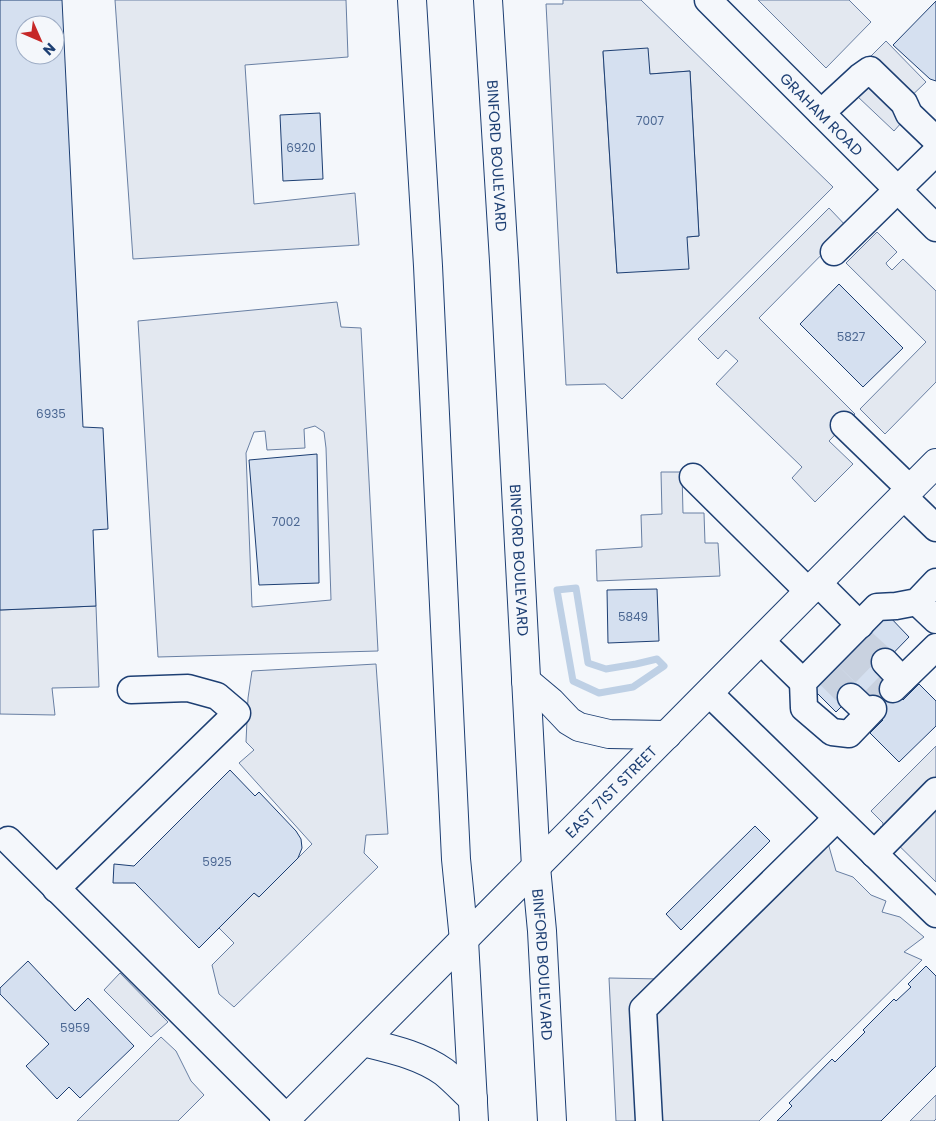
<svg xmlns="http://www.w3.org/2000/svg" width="936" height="1121" viewBox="0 0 936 1121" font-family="Poppins,sans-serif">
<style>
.parking{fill:#e3e8f0;stroke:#687fa3;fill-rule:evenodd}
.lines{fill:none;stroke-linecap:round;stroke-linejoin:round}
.stream{stroke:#bed0e5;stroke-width:7}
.building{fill:#d5e0f0;stroke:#1d3f73;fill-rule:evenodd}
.minor-tunnel{stroke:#c9d2e0;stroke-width:26;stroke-dasharray:26 13;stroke-linecap:butt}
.minor-casing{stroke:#1d3f73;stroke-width:29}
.major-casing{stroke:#1d3f73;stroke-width:30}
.minor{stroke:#f4f7fb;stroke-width:26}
.major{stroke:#f4f7fb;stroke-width:28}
.labels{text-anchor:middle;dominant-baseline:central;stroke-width:4;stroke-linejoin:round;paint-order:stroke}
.number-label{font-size:12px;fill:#4b6792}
.street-label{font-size:15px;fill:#1d3f73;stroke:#f4f7fb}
</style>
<rect width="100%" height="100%" fill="#f4f7fb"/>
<g class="parking">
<path d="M115,0H346L348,57L245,65L254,204L355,193L359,245L133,259Z"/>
<path d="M563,0H641L833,187L622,399L605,384L566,385L546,4H563ZM603,52L650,74L690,71L699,236L687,237L617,273Z"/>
<path d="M758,0H849L871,22L826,68Z"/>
<path d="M886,41L926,82L904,103L909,114L894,131L857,96L863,64Z"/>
<path d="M829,208L848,228L759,318L855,414L829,441L853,464L815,502L792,478L802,467L716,384L738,361L726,350L718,359L698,339Z"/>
<path d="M877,232L897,252L886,263L887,265L892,270L903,259L936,291V382L885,434L860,409L926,342L846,263Z"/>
<path d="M337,302L341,327L361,328L378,651L158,657L138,321ZM315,426L324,432L326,448L331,600L252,607L246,453L254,432L265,431L267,450L305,448L304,429Z"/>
<path d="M661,472H682L683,513H704L705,543H718L720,576L597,581L596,550L642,547L641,515L662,514Z"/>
<path d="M96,606L99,687L52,688L55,715L0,714V610Z"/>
<path d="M376,664L388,834L366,835L364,853L378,867L234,1007L219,994L212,965L234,943L219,928L254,893L259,897L312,844L239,763L254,750L246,742L248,698L252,671Z"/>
<path d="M936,746V882L880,827H883V823L871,811Z"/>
<path d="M820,815L836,871L853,877L871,895L886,901L882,912L900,917L924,937L904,952L922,960L759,1121H616L609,978L661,979Z"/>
<path d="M120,973L168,1022L151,1037L104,990Z"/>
<path d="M161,1037L176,1051L191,1081L204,1095L178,1121H77Z"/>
<path d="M936,1095V1119L934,1121H910Z"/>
</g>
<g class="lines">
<path class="stream" d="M576,588L588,663L606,669L636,664L657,659L664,666L633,687L599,693L573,681L557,590Z"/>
</g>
<g class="building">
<path d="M0,0H62L83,427L103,428L108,529L93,530L96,606L0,610ZM25,25H55V55H25Z"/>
<path d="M936,1V81L930,79L893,45Z"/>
<path d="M648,48L650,74L690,71L699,236L687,237L689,269L617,273L603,51Z"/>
<path d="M320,113L323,179L283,181L280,115Z"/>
<path d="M839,284L903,348L863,387L800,324Z"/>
<path d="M317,454L319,583L259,585L249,460Z"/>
<path d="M657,589L659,641L608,643L607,590Z"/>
<path d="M887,614L909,637L875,672L903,700L919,684L936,701V726L899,762L870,733L883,720L856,692L836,712L813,689Z"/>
<path d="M230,770L255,796L259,792L296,831L301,839L302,848L298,858L259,897L254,893L199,948L135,883H113L114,864L134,866Z"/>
<path d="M755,826L770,841L681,930L666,914Z"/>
<path d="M28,961L75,1011L88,998L134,1046L80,1098L69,1087L57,1099L26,1066L49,1044L0,994V988Z"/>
<path d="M926,966L936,976V1066L881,1121H777L792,1106L789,1103L832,1059L835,1062L865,1032L863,1030L894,999L896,1001L911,987L908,984Z"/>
</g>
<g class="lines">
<g class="minor-tunnel">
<path d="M861,640L885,662"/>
<path d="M846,655L887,695"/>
<path d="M828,674L851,697"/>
</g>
<g class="minor-casing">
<g id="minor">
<path id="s1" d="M708,0L936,228"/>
<path d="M821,113L860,77L870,70L904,103L909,114L936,140"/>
<path d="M834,252L936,152"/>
<path d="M844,425L910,489"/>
<path d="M693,477L809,592"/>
<path d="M903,496L936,528"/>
<path d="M818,583L860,625"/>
<path d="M917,602L936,620"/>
<path d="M761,641L803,682"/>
<path d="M885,662L902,680"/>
<path d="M893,689L936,647"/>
<path d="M709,693L936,914"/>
<path d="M851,697L868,713"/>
<path d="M873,709L849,734L832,732L804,708L803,682L877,607L896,606L917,602L936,582"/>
<path d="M8,840L287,1118"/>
<path d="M874,854L936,791"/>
<path d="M56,889L237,713L217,696L188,688L131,690"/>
<path d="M649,1121L643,1009L837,818"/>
</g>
</g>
<g class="major-casing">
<g id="major">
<path d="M412,0L428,266L456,859L464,940L474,1121"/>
<path id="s2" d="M488,0L504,261L536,867L542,931L552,1121"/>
<path d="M526,681L551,702L569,721L579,727L609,734L667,735"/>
<path d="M363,1042C391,1049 420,1055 444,1072C454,1080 463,1090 473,1099"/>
<path id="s3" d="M284,1121L936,463"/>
</g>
</g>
<use href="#minor" class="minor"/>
<use href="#major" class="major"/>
</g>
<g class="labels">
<g class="number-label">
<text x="650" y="120">7007</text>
<text x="301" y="147">6920</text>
<text x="851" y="336">5827</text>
<text x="51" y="413">6935</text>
<text x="286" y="521">7002</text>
<text x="633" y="616">5849</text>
<text x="217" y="861">5925</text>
<text x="75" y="1027">5959</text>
</g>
<g class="street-label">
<text stroke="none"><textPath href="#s1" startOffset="161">GRAHAM ROAD</textPath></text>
<text stroke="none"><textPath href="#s2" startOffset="156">BINFORD BOULEVARD</textPath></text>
<text stroke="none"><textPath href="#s2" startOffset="561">BINFORD BOULEVARD</textPath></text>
<text stroke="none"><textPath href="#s3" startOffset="464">EAST 71ST STREET</textPath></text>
<text stroke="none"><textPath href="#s2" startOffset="966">BINFORD BOULEVARD</textPath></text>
</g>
</g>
<g transform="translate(40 40) rotate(135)"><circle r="24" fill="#f4f7fb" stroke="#9eadc5"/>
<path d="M0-4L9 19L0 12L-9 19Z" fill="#c62828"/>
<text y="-8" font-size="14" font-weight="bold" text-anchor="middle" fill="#1d3f73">N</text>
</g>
</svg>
